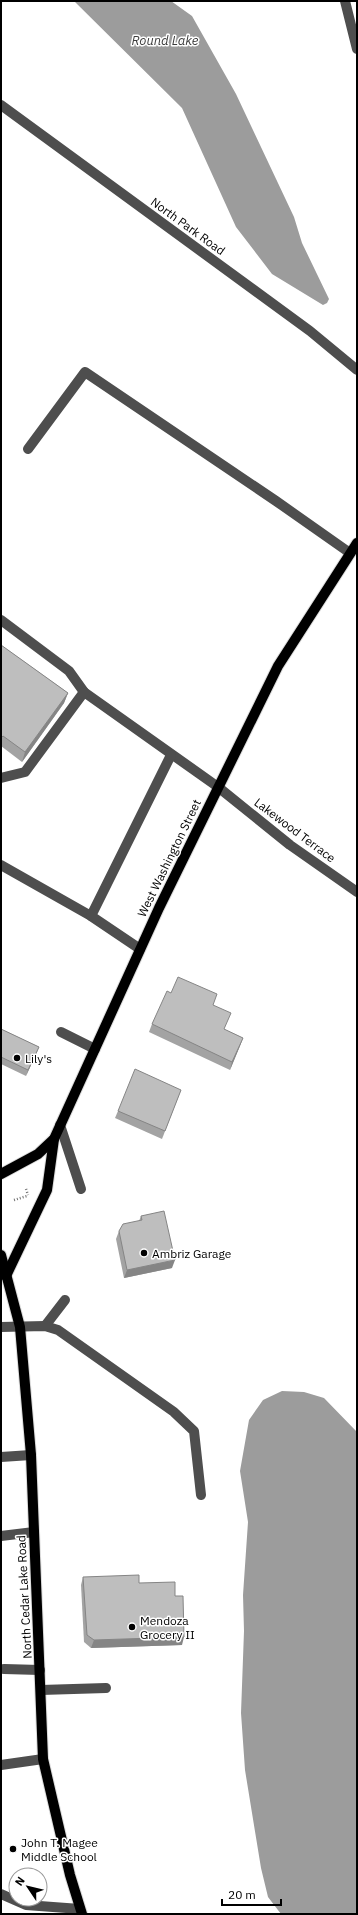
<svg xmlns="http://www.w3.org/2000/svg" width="358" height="1915" viewBox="0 0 358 1915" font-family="'IBM Plex Sans',sans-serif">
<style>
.water{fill:#9c9c9c}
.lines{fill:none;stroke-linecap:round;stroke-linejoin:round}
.major-casing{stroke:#dbdbdb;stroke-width:12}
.path{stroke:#707070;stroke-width:2.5;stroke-dasharray:1 2;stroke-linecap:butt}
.minor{stroke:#4e4e4e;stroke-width:10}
.major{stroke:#000;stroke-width:10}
.wall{fill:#a3a3a3}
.shaded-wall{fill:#858585}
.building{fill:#bebebe;stroke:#858585}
.poi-dot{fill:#000;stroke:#fff;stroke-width:1.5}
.labels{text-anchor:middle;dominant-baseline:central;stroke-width:3;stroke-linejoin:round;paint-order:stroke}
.street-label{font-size:12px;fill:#000;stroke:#fff}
.poi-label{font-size:12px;fill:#000;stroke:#fff;text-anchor:start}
.water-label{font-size:13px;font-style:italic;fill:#3d3d3d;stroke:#fff}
</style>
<rect width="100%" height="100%" fill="#fff"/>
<g class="water">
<path d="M74,1H171L192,16L236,94L294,217L302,243L329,299L327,303L323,305L272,274L236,227L182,108Z"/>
<path d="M282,1391L304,1392L324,1398L357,1432V1914H281L268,1897L261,1868L245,1770L241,1713L244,1631L243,1595L248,1522L240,1471L249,1420L263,1400Z"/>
</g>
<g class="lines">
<g class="major-casing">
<g id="major">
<path d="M1,1174L38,1154L54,1139L159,908L278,666L357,543"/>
<path d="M1,1255L20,1327L31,1455L43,1759L70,1875L82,1914"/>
<path d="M6,1276L47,1190L54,1139"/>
</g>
</g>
<g class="path">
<path d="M26,1189L28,1195"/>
<path d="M14,1200L27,1196"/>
</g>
<g class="minor">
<path d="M345,1L357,49"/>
<path d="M1,105L310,331L357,370"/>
<path d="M28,449L85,372L276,501L350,553"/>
<path d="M1,620L69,671L84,692"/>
<path d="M1,778L25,772L84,692L218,787L290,845L357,892"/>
<path d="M1,865L91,916"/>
<path d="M140,949L91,916L171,755"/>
<path d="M61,1032L95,1049"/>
<path d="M60,1125L81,1189"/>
<path d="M45,1326L65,1300"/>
<path d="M1,1327L45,1326L58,1330L174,1412L194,1431L201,1495"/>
<path d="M1,1457L31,1455"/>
<path d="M1,1536L34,1532"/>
<path d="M4,1669L40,1670"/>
<path d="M41,1690L106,1688"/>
<path d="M1,1765L43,1759"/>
<path d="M1,1894L26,1905L80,1909"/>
</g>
<use href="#major" class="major"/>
</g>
<g class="wall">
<path d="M1,645L68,693L64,703L22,762L1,746Z"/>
<path d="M171,993L213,1005L224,1029L243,1038L230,1070L149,1032L152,1024Z"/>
<path d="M1,1029L39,1047L26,1076L1,1064Z"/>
<path d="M181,1090L162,1139L115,1118L118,1111Z"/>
<path d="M141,1216L172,1268L124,1278L116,1239L119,1231L139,1221Z"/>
<path d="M83,1577L139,1583L175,1596L182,1645L91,1648L84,1642L81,1585Z"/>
</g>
<g class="shaded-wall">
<path d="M68,693L64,703L22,762L25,752Z"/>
<path d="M243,1038L240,1046L230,1070L232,1062Z"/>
<path d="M39,1047L37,1052L26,1076L28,1070Z"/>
<path d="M175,1260L172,1268L124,1278L127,1270Z"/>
<path d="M184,1637L182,1645L91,1648L94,1640Z"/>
</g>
<g class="building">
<path d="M1,645L68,693L25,752L3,736L1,738Z"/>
<path d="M178,977L217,994L213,1005L231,1013L224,1029L243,1038L232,1062L152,1024L167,991L171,993Z"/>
<path d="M1,1029L39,1047L28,1070L1,1057Z"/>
<path d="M135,1069L181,1090L165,1131L118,1111Z"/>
<path d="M164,1211L175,1260L127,1270L119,1231L123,1224L142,1220L141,1216Z"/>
<path d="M139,1575V1583L175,1582V1596H183L184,1637L94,1640L87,1635L83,1577Z"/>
</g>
<g class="poi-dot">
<circle cx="17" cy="1058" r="4"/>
<circle cx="144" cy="1253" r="4"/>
<circle cx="132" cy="1627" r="4"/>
<circle cx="13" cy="1849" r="4"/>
</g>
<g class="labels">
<g class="street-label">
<text transform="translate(188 226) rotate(36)">North Park Road</text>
<text transform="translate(295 830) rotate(37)">Lakewood Terrace</text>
<text transform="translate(169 858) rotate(-64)">West Washington Street</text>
<text transform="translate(24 1597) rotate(-93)">North Cedar Lake Road</text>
</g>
<g class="poi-label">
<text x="25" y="1058">Lily's</text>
<text x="152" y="1253">Ambriz Garage</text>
<text x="140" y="1620">Mendoza<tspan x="140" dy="14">Grocery II</tspan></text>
<text x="21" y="1842">John T. Magee<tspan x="21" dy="14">Middle School</tspan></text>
</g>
<g class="water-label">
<text x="165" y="40">Round Lake</text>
</g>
</g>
<rect width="358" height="1915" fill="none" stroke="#000000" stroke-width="4"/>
<g transform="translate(28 1887) rotate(305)"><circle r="19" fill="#ffffff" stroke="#999999"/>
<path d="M0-3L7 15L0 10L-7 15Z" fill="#000000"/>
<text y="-6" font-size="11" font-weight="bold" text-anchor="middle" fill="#000000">N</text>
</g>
<path d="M222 1899v6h59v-6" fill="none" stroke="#000000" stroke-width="2"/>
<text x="228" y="1899" font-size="12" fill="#000000" stroke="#ffffff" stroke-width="3" paint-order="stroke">20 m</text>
</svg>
